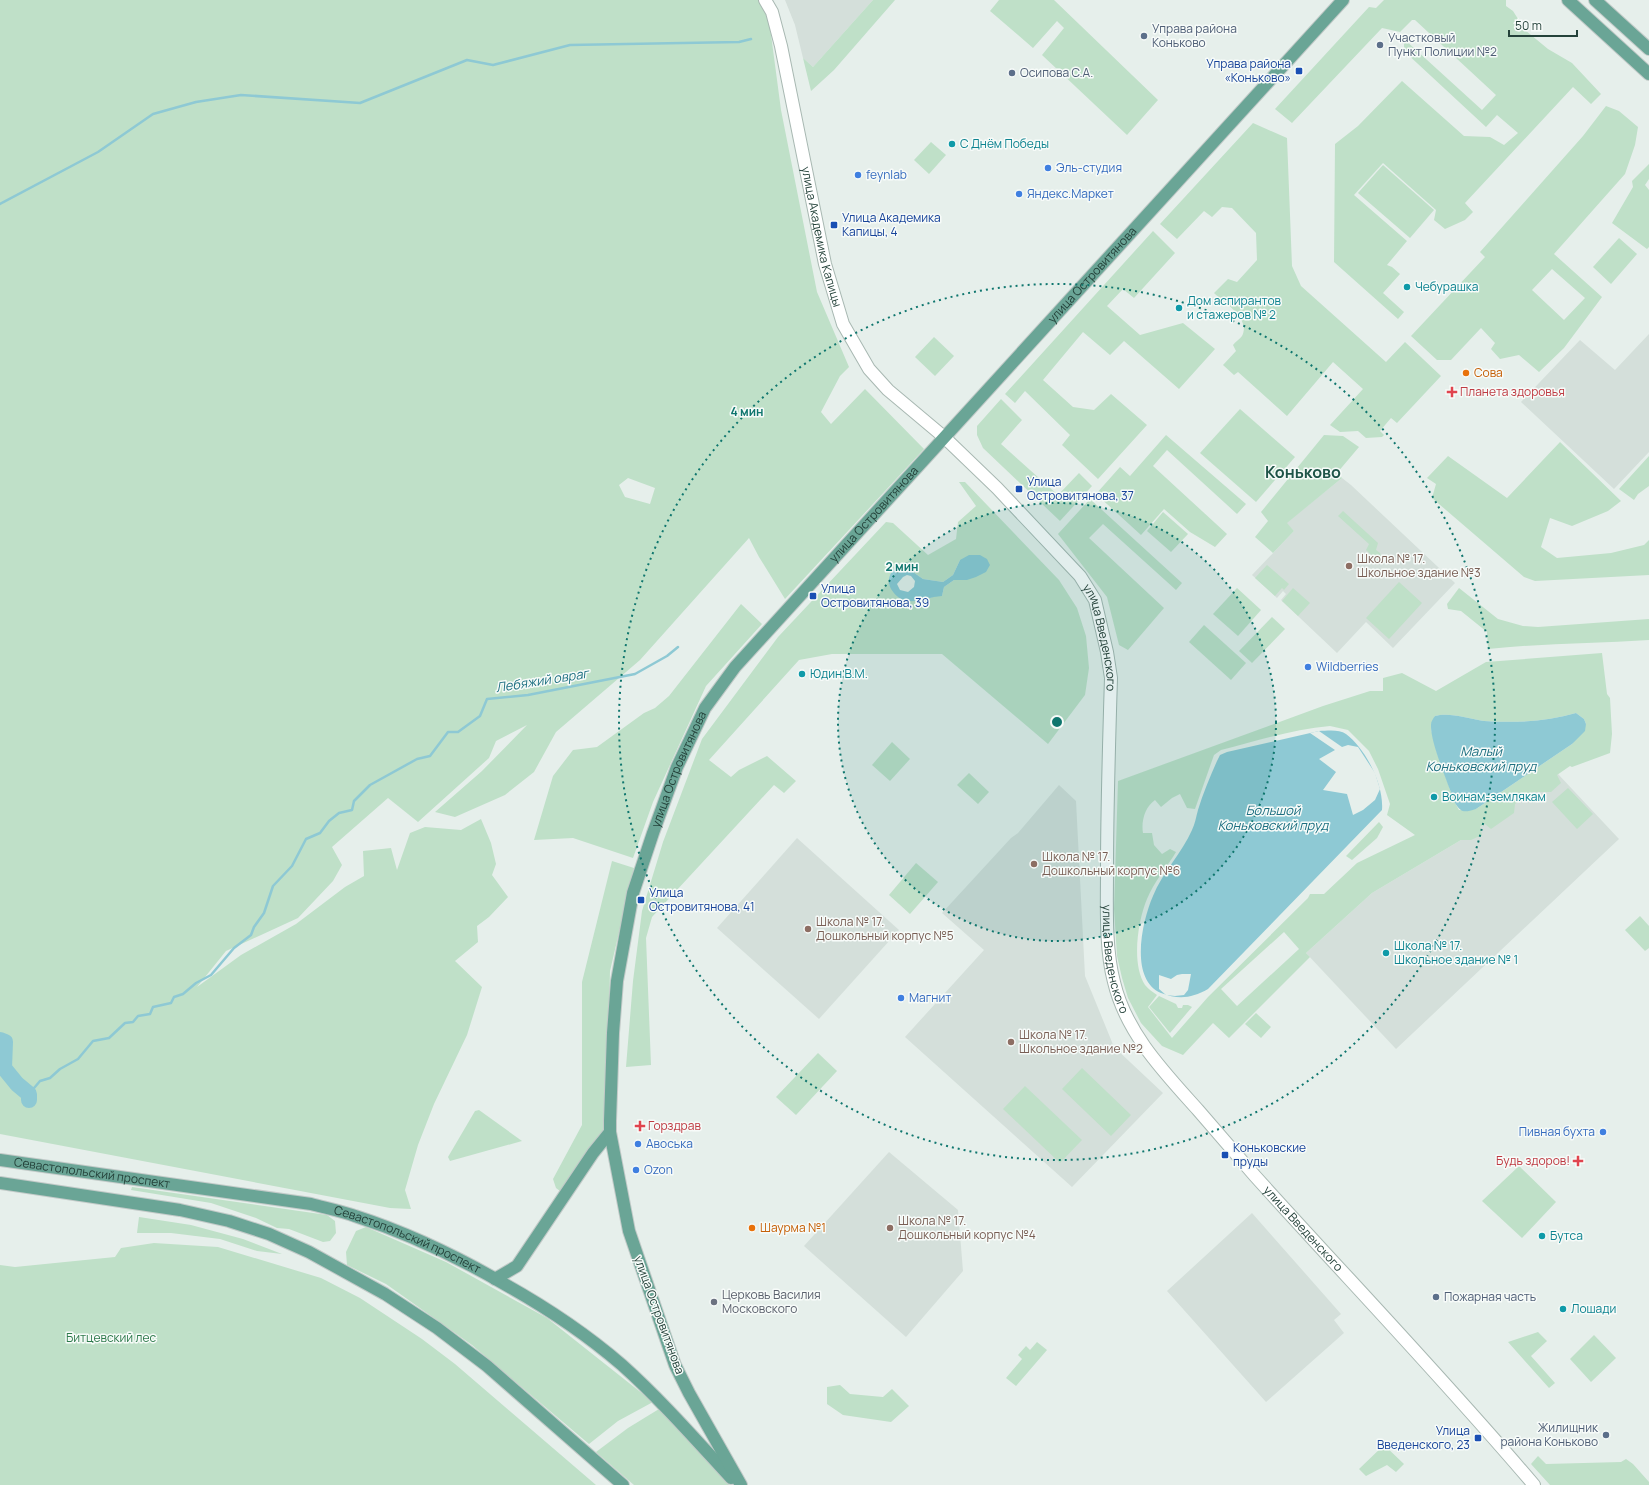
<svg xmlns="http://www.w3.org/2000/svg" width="1649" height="1485" viewBox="0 0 1649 1485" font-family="Manrope,sans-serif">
<rect width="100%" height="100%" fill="#e6efeb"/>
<g fill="#d4dfda">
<polygon points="785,0 873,0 813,67 803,58 795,25"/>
<polygon points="1649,334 1649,452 1614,489 1521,402 1580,340 1615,370"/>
<polygon points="1342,478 1351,485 1455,583 1393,648 1366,622 1337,653 1281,600 1286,594 1283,591 1277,598 1252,575 1294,531 1286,523"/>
<polygon points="1558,774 1619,839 1396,1049 1306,953 1372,893 1461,840"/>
<polygon points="1059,785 1076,801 1085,976 1114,1047 1163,1093 1072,1187 905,1037 984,950 942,913 1011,838 1018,833"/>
<polygon points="797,838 899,930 819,1019 717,928"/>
<polygon points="889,1152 958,1210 963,1271 906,1337 804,1246"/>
<polygon points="1252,1213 1341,1314 1334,1320 1344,1333 1266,1402 1167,1291"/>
</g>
<g fill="#bfe0c8" fill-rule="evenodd">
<path d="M0 0H760L768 12 781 110 817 292 849 367 840 376 821 412 831 424 865 389 924 449 785 599 759 557 749 538 640 660 556 732 534 772 505 795 455 817 435 812 482 771 527 725 496 741 489 758 418 822 388 798 332 847 342 865 333 881 298 918 226 951 197 987 241 955 296 924 345 887 364 876 363 851 391 848 397 870 410 833 425 827 461 830 481 819 491 843 496 864 492 875 508 897 489 917 477 926 478 942 455 961 482 987 467 1035 434 1104 418 1145 405 1190 411 1209 390 1208 0 1134ZM628 478 655 488 650 504 625 497 619 485Z"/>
<polygon points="873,0 895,0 834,70 811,91 803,58 813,67"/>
<polygon points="999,0 1054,0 1158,100 1127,135 1042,55 1064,28 1057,21 1033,48 990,11"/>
<polygon points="1384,0 1506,0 1506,6 1513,11 1525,30 1548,49 1572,63 1601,94 1591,104 1573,87 1465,203 1473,212 1465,220 1445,229 1434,220 1436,210 1383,163 1354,195 1407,241 1387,265 1392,267 1400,274 1383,293 1404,312 1398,319 1334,262 1335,144 1358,126 1402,81 1464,136 1490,137 1504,145 1518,133 1497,115 1486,127 1404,51 1404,39 1482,110 1496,95 1415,20 1412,20 1400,32 1382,28 1292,123 1275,109 1369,7 1376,8"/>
<path d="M1606 106 1619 111 1638 127 1635 145 1625 174 1554 254 1602 297 1564 348 1539 372 1519 355 1500 359 1491 349 1495 343 1481 328 1451 360H1437L1411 336 1485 257 1480 252 1583 136ZM1552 269 1585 298 1564 320 1532 290Z"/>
<path d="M1253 123 1287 138 1292 266 1301 286 1386 362 1405 342 1441 376 1397 423 1391 418 1380 431 1384 435 1382 437 1366 438 1358 431 1340 432 1330 425 1363 389 1333 362 1287 416 1238 372 1234 375 1223 365 1236 351 1233 345C1235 342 1240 339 1242 336 1251 319 1225 303 1214 293L1228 279 1237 282 1257 260 1256 233 1232 208 1222 207 1212 217 1204 211 1177 239 1160 224Z"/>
<polygon points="931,142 946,155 929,174 914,160"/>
<polygon points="1649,164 1649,179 1645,185 1649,190 1649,247 1647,249 1612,223 1633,187 1632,181"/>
<polygon points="1383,165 1434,210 1410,238 1358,193"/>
<polygon points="1153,231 1175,253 1134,298 1123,289 1107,306 1140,335 1183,323 1215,349 1179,389 1124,341 1110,355 1083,332 1043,380 1073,407 1094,410 1111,394 1147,425 1098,479 1062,445 1070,435 1025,391 1015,403 1005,394"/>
<polygon points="1619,238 1637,254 1611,284 1593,267"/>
<polygon points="934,337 954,356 935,376 915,357"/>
<polygon points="1001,399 1022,420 1001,444 1058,495 1079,473 1092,486 1060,521 983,448 977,435 977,426"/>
<polygon points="1240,409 1295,457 1256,502 1200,453"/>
<polygon points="1166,435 1246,504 1237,514 1167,450 1153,466 1227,534 1215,547 1190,532 1164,509 1141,535 1096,494 1120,467 1130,476"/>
<polygon points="1324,435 1343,436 1359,447 1337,473 1342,478 1287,523 1294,531 1273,553 1255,537 1268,521 1261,512"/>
<polygon points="1560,442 1621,501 1608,511 1572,526 1550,518 1541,547 1557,558 1611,553 1644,545 1649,540 1649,575 1535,581 1524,577 1432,498 1436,484 1427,478 1448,456 1507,498"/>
<polygon points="1649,456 1649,486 1638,494 1634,500 1619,489"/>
<path d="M959 482H965L1059 580 1077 608 1086 636 1089 668 1085 695 1048 744 942 654H832L799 660 709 760 731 777 739 770 767 756 796 781 784 793 774 785 652 917 646 938 651 1065 626 1067 633 981 642 911 663 842 702 739 778 637 886 522 893 523 928 555 956 539 958 522 976 506ZM960 560 966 580H954L944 587 942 596H935L919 602 889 585 895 567 913 572 923 579 943 582 953 575Z"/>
<polygon points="1090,499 1182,583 1176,590 1103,524 1089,538 1164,608 1128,650 1119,645 1107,597 1058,534"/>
<polygon points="1343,511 1378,543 1376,550 1380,553 1382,560 1380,563 1366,550 1369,544 1338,516"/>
<polygon points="1163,512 1188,534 1171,552 1147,531"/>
<polygon points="1267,565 1289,584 1284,590 1282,588 1275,596 1255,578"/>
<polygon points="1399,582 1422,603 1389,639 1366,618"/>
<polygon points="1237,588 1261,610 1238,636 1213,614"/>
<polygon points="1293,588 1310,603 1298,616 1282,601"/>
<path d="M1459 588 1498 619 1523 626 1538 627 1649 619V640C1595 644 1542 643 1488 649L1487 632 1461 611 1448 609 1447 604Z"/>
<polygon points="741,604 762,624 706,686 653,802 633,858 573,838 534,840 553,776 573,750 597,747 644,713 655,708 669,696"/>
<polygon points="1272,617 1285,629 1252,663 1239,651"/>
<polygon points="1204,625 1246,663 1231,680 1189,642"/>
<path d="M1602 653 1607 694 1610 698 1612 734 1610 753 1572 767 1570 766 1557 775 1561 783 1551 792H1532L1515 804 1514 813 1491 829 1485 824 1480 827 1482 835 1471 840H1461L1372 893 1306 953 1310 957 1229 1038 1213 1023 1183 1055 1162 1046 1141 1023 1128 998 1122 978 1117 956 1114 909 1118 781 1323 706 1370 691H1383V678L1402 673 1436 691 1486 662ZM1576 713 1584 719 1586 724 1572 744 1476 809 1459 810 1455 803 1437 753 1431 729 1435 716C1450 712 1469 719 1484 721 1514 723 1546 722 1576 713ZM1330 726 1348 730 1369 751 1378 769 1390 804 1387 815 1415 835 1357 863 1324 894H1310L1308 898 1208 997 1172 1038 1148 1007 1157 995C1153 992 1148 989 1145 985 1131 964 1138 920 1147 899 1154 882 1167 867 1176 852L1170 849 1162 854 1154 845 1152 833H1143C1141 821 1145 807 1155 800L1161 807 1172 798 1180 794 1187 808 1195 809 1214 755 1221 750C1257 741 1293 729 1330 726ZM1284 932 1299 949 1237 1006 1221 989Z"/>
<polygon points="892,742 910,759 890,781 872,765"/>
<polygon points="969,773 989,792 978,804 957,785"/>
<polygon points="1568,788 1593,814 1577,829 1552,802"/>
<polygon points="1379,822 1383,827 1377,838 1352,860 1346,856"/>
<polygon points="612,861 634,868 610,971 606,1126 560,1191 556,1188 553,1179 582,1125 582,982"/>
<polygon points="916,863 938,882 910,914 889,895"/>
<polygon points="1640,916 1649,926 1649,948 1645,951 1625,930"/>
<polygon points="1159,996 1176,1004 1178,1008 1182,1008 1183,1005 1188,1005 1192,1007 1170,1033 1149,1007"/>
<polygon points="1256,1013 1271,1027 1261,1038 1245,1024"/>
<polygon points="818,1053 837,1071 796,1115 776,1097"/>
<polygon points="1082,1068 1131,1115 1111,1136 1062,1089"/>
<polygon points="1025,1086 1082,1140 1060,1163 1003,1109"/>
<polygon points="479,1110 522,1141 450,1161 448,1157 475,1111"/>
<polygon points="1519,1166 1556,1202 1522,1238 1482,1201"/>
<polygon points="132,1187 327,1215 335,1221 336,1233 330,1241 323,1242 289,1229 277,1228 256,1218 211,1203 131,1190"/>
<polygon points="139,1217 191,1225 243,1239 282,1254 257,1251 220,1239 171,1233 137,1233"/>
<polygon points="366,1227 446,1262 547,1318 653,1402 618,1421 589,1444 472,1345 386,1284 347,1265 346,1252 356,1231"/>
<polygon points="154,1243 218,1247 321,1278 360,1298 422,1339 455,1364 596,1485 0,1485 0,1265 15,1267 115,1257 121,1248"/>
<polygon points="1538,1332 1547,1341 1531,1356 1555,1383 1549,1388 1508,1342"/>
<polygon points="1594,1335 1616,1358 1591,1382 1570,1359"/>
<polygon points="1037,1342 1047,1350 1016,1386 1006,1378 1022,1359 1018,1355 1026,1346 1030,1350"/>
<polygon points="840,1385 850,1394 883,1397 892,1389 909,1406 891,1422 843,1415 827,1404 827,1387"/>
<polygon points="659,1409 729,1485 634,1485 596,1452 628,1428"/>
<polygon points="1384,1445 1404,1464 1396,1472 1387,1465 1366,1476 1359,1469"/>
<polygon points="1538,1456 1546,1464 1621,1462 1626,1459 1633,1464 1649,1482 1649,1485 1550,1485 1531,1464"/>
</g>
<g fill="#8ec9d4" fill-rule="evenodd">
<path d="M969 555H980L987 559 990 565 986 572 976 577 967 580H954L944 587 942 596C923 597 905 611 891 589 886 580 890 574 895 567L913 572 923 579 943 582 953 575 960 560ZM907 575 911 576 915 581 914 587 908 592 900 590 897 584 903 577Z"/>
<path d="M1576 713 1584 719 1586 724 1585 731 1572 744 1476 809C1465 812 1462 814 1455 803 1449 786 1430 742 1431 725 1431 721 1433 719 1435 716 1450 712 1469 719 1484 721 1514 723 1546 722 1576 713Z"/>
<path d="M1319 731C1327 731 1339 729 1346 734 1366 749 1384 785 1382 810L1208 989C1192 998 1179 1000 1161 993 1129 979 1142 921 1153 896 1162 873 1182 853 1192 830 1195 824 1196 817 1198 810 1203 793 1210 777 1217 761L1220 755 1227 752Z"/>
</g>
<g fill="#e6efeb">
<polygon points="1319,731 1342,747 1348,745 1358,747 1375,773 1380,789 1375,800 1363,810 1353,815 1347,794 1323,790 1336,772 1319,759 1335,750 1310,733"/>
<polygon points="1182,974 1191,974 1188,990 1184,995 1175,996 1166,995 1159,989 1159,975 1171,979 1177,975"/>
</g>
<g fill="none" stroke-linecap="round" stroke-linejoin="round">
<g stroke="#8ec9d4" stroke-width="2.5">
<polyline points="0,204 98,152 153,114 196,102 241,95 360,103 467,60 493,65 570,45 739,42 751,39"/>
<polyline points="29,1094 40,1081 50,1078 60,1069 78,1059 93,1041 109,1038 125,1023 133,1022 138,1016 150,1014 153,1007 171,1003 174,997 183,994 196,983 211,975 234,948 251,935 254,927 264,913 273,886 292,866 306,839 320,833 329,821 339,813 352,810 354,801 370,785 417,759 430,756 448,732 458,732 480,716 487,699 528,695 635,674 667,656 678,647"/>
</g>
<polyline stroke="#8ec9d4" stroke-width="16" points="0,1040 5,1042 4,1068 17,1084 29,1094 29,1100"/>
<g stroke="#a8b8b2" stroke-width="14">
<g id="minor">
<path id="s1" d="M765 0 772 12 781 46 825 264 843 324 869 369 888 390 944 437 997 488 1080 576 1095 600 1107 652 1111 678C1109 742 1107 807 1107 871 1107 906 1105 948 1114 982 1126 1033 1164 1072 1198 1110 1217 1132 1236 1154 1255 1176 1348 1279 1444 1379 1534 1485"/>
</g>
</g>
<g stroke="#c2cac8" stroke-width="14">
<g id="major">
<polyline points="1568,0 1649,74"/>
<polyline points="1595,0 1649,49"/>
<path id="s2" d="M0 1160 311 1204C326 1208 341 1211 355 1216 408 1233 458 1257 506 1285 547 1308 586 1334 622 1365 661 1400 696 1440 731 1478"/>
<polyline points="0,1183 180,1210 229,1221 269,1234 309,1252 385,1294 437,1328 487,1366 623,1485"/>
<polyline points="495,1279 517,1266 593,1153 610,1132"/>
<path id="s3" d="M741 1485 689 1393 675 1365 629 1231 610 1132V1121L613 1033 617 981 633 893 653 833 677 767 705 708 735 667 1343 0"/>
</g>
</g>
<use href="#minor" stroke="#fff" stroke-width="12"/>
<use href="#major" stroke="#6aa596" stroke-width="12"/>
</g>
<circle cx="1057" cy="722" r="219" fill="#0f766e" fill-opacity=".12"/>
<g fill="none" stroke="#0f766e" stroke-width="2" stroke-dasharray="2 4">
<circle cx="1057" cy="722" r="219"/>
<circle cx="1057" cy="722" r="438"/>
</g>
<g fill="#5c6f8a" stroke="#f7fbf9" stroke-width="1.5">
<circle cx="1144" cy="36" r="4"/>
<circle cx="1380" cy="45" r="4"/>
<circle cx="1012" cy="73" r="4"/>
<circle cx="1436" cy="1297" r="4"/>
<circle cx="1606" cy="1435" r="4"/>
</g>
<g fill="#1a4fb4" stroke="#f7fbf9" stroke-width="1.5">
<rect x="1295" y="67" width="8" height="8" rx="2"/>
<rect x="830" y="221" width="8" height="8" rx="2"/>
<rect x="1015" y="485" width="8" height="8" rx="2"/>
<rect x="809" y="592" width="8" height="8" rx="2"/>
<rect x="637" y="896" width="8" height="8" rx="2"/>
<rect x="1221" y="1151" width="8" height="8" rx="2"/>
<rect x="1474" y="1434" width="8" height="8" rx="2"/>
</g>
<g fill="#0f9aa8" stroke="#f7fbf9" stroke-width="1.5">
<circle cx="952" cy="144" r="4"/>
<circle cx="1407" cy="287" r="4"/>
<circle cx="1179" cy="308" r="4"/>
<circle cx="802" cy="674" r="4"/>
<circle cx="1434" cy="797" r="4"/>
<circle cx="1386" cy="953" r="4"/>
<circle cx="1542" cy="1236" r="4"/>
<circle cx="1563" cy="1309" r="4"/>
</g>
<g fill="#3f7fe0" stroke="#f7fbf9" stroke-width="1.5">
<circle cx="1048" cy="168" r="4"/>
<circle cx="858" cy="175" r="4"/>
<circle cx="1019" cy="194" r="4"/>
<circle cx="1308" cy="667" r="4"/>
<circle cx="901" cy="998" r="4"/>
<circle cx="1603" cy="1132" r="4"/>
<circle cx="638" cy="1144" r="4"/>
<circle cx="636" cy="1170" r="4"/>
</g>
<g fill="#e8710a" stroke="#f7fbf9" stroke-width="1.5">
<circle cx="1466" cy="373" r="4"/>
<circle cx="752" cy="1228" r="4"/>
</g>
<g fill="#e0444e" stroke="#f7fbf9" stroke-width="1.5">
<path d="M1450 386h4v4h4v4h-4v4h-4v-4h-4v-4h4z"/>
<path d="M638 1120h4v4h4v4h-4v4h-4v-4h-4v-4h4z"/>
<path d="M1576 1155h4v4h4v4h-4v4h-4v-4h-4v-4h4z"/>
</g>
<g fill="#8d6e63" stroke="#f7fbf9" stroke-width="1.5">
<circle cx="1349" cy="566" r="4"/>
<circle cx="1034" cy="864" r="4"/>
<circle cx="808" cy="929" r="4"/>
<circle cx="1011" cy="1042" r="4"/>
<circle cx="890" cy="1228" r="4"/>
</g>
<circle fill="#6b7280" stroke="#f7fbf9" stroke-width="1.5" cx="714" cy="1302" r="4"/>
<g text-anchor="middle" stroke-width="3" stroke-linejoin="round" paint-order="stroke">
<g font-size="12" fill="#4e5e75" stroke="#f7fbf9" text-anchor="start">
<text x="1152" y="33">Управа района<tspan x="1152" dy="14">Коньково</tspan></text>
<text x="1388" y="42">Участковый<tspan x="1388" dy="14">Пункт Полиции №2</tspan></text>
<text x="1020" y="77">Осипова С.А.</text>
<text x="1444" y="1301">Пожарная часть</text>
<text x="1598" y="1432" text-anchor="end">Жилищник<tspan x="1598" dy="14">района Коньково</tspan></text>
</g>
<g font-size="12" fill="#164399" stroke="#f7fbf9" text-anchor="start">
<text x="1291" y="68" text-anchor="end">Управа района<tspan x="1291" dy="14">«Коньково»</tspan></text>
<text x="842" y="222">Улица Академика<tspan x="842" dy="14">Капицы, 4</tspan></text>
<text x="1027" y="486">Улица<tspan x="1027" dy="14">Островитянова, 37</tspan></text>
<text x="821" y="593">Улица<tspan x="821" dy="14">Островитянова, 39</tspan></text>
<text x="649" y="897">Улица<tspan x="649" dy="14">Островитянова, 41</tspan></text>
<text x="1233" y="1152">Коньковские<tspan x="1233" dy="14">пруды</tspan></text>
<text x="1470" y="1435" text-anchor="end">Улица<tspan x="1470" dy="14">Введенского, 23</tspan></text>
</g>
<g font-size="12" fill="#0d838f" stroke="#f7fbf9" text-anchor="start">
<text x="960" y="148">С Днём Победы</text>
<text x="1415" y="291">Чебурашка</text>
<text x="1187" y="305">Дом аспирантов<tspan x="1187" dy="14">и стажеров № 2</tspan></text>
<text x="810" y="678">Юдин В.М.</text>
<text x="1442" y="801">Воинам-землякам</text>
<text x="1394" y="950">Школа № 17.<tspan x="1394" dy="14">Школьное здание № 1</tspan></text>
<text x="1550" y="1240">Бутса</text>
<text x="1571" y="1313">Лошади</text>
</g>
<g font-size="12" fill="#366cbe" stroke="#f7fbf9" text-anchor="start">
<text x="1056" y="172">Эль-студия</text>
<text x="866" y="179">feynlab</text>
<text x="1027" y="198">Яндекс.Маркет</text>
<text x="1316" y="671">Wildberries</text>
<text x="909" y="1002">Магнит</text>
<text x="1595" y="1136" text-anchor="end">Пивная бухта</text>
<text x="646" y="1148">Авоська</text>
<text x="644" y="1174">Ozon</text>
</g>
<g font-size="12" fill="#24423a" stroke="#f7fbf9">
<text dy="4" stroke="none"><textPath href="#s1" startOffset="244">улица Академика Капицы</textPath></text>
<text dy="4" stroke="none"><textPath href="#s3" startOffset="1400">улица Островитянова</textPath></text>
<text dy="4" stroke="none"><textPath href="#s3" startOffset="1076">улица Островитянова</textPath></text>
<text dy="4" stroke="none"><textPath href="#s1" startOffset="748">улица Введенского</textPath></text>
<text dy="4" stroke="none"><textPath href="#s3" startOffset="752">улица Островитянова</textPath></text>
<text dy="4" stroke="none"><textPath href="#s1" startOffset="1072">улица Введенского</textPath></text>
<text dy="4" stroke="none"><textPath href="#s2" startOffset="93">Севастопольский проспект</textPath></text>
<text dy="4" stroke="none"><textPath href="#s1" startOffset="1408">улица Введенского</textPath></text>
<text dy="4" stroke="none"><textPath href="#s2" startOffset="417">Севастопольский проспект</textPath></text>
<text transform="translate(659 1315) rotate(70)" y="4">улица Островитянова</text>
</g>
<g font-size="12" fill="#c56008" stroke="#f7fbf9" text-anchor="start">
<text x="1474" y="377">Сова</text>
<text x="760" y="1232">Шаурма №1</text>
</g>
<g font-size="12" fill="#be3a42" stroke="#f7fbf9" text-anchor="start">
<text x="1460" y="396">Планета здоровья</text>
<text x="648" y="1130">Горздрав</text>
<text x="1570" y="1165" text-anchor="end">Будь здоров!</text>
</g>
<g font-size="12" fill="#785e54" stroke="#f7fbf9" text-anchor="start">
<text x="1357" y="563">Школа № 17.<tspan x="1357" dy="14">Школьное здание №3</tspan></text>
<text x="1042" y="861">Школа № 17.<tspan x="1042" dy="14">Дошкольный корпус №6</tspan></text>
<text x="816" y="926">Школа № 17.<tspan x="816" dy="14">Дошкольный корпус №5</tspan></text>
<text x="1019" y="1039">Школа № 17.<tspan x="1019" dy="14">Школьное здание №2</tspan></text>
<text x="898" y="1225">Школа № 17.<tspan x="898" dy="14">Дошкольный корпус №4</tspan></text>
</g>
<g font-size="12" fill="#5b616d" stroke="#f7fbf9" text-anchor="start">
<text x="722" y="1299">Церковь Василия<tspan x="722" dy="14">Московского</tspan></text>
</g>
<g font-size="12" fill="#2d7a4b" stroke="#f7fbf9">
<text x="111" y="1342">Битцевский лес</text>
</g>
<g font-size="13" font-style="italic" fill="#1c6f80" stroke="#f7fbf9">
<text transform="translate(542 680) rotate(-9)" y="5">Лебяжий овраг</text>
<text x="1481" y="756">Малый<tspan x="1481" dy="15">Коньковский пруд</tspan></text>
<text x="1273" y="815">Большой<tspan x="1273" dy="15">Коньковский пруд</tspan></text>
</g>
<g font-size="16" font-weight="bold" fill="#1f5548" stroke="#f7fbf9">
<text x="1303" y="478">Коньково</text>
</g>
</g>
<circle cx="1057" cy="722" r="6" fill="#0f766e" stroke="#f7fbf9" stroke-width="2"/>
<g font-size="12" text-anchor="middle" font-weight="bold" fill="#0f766e" stroke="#f7fbf9" stroke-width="3" stroke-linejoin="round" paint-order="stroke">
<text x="747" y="416">4 мин</text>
<text x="902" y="571">2 мин</text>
</g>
<path d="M1509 30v6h68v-6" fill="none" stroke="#24423a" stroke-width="2"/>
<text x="1515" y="30" font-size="12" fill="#24423a" stroke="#f7fbf9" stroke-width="3" paint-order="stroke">50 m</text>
</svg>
